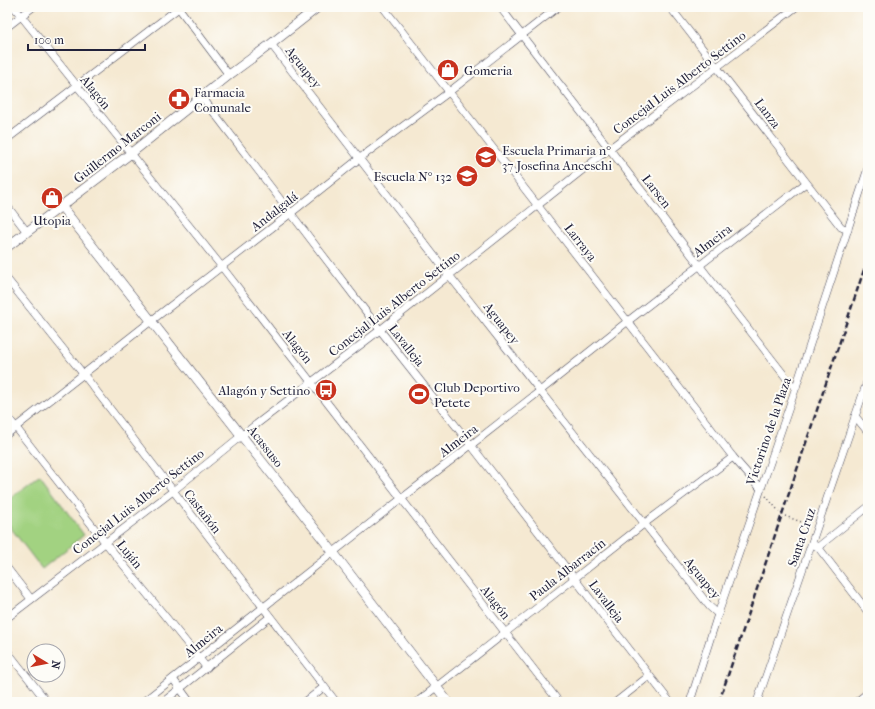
<svg xmlns="http://www.w3.org/2000/svg" width="875" height="709" viewBox="0 0 875 709" font-family="'IM FELL French Canon',serif">
<rect width="100%" height="100%" fill="#fdfcf7"/>
<filter id="ink" filterUnits="userSpaceOnUse"><feTurbulence type="fractalNoise" baseFrequency=".025" numOctaves="2"/><feDisplacementMap in="SourceGraphic" scale="8" xChannelSelector="R" yChannelSelector="G"/><feConvolveMatrix kernelMatrix="1 2 1 2 8 2 1 2 1" color-interpolation-filters="sRGB"/></filter>
<filter id="wash" filterUnits="userSpaceOnUse"><feTurbulence type="fractalNoise" baseFrequency=".012" numOctaves="4" result="noise"/><feDisplacementMap in="SourceGraphic" scale="16" xChannelSelector="R" yChannelSelector="G"/><feGaussianBlur stdDeviation="0.9" result="paint"/><feColorMatrix in="noise" values="0 0 0 0 0 0 0 0 0 0 0 0 0 0 0 0 0 1.4 0 .05"/><feComposite in="paint" operator="in"/></filter>
<g filter="url(#wash)">
<rect width="100%" height="100%" fill="#f5e9d2"/>
<polygon fill="#a2d281" stroke="#627a5e" points="40,475 84,535 42,569 7,523 7,501"/>
</g>
<g filter="url(#ink)">
<g fill="none" stroke-linecap="round" stroke-linejoin="round">
<g stroke="#424052" stroke-width="8">
<g id="street">
<polyline points="14,7 222,267 559,702"/>
<polyline points="178,7 229,75"/>
<polyline points="383,7 538,206 733,457 761,489"/>
<polyline points="500,7 791,384 796,387"/>
<polyline points="670,7 841,227 848,230"/>
<polyline points="866,7 868,10"/>
<polyline points="7,27 33,7"/>
<polyline points="271,44 449,275 710,607 718,614"/>
<polyline points="202,97 380,330 471,445 670,702"/>
<polyline points="7,139 180,7"/>
<polyline points="7,206 27,232"/>
<polyline points="7,279 84,375 336,702"/>
<polyline points="7,416 105,542 207,668"/>
<polyline points="855,416 868,432"/>
<polyline points="7,434 151,321 291,213 360,158 449,92 558,7"/>
<polyline points="812,544 818,547 868,612"/>
<polyline points="818,547 868,507"/>
<polyline points="7,568 31,599"/>
<polyline points="7,618 173,491 241,436 380,330 609,149 796,7"/>
<polyline points="7,651 47,702"/>
<polyline points="173,679 190,702"/>
<polyline points="143,702 401,499 471,445 540,391 628,321 806,183"/>
<polyline points="163,702 270,617"/>
<polyline points="305,702 324,687"/>
<polyline points="417,702 645,523 733,457"/>
<polyline points="616,702 649,676"/>
<polyline points="690,702 718,614 796,387 868,168"/>
<polyline points="757,702 868,379"/>
</g>
</g>
<g stroke="#424052" stroke-width="10">
<g id="secondary">
<polyline points="61,206 333,552 448,702"/>
<polyline points="7,247 130,154 229,75 271,44 318,7"/>
<polyline points="858,702 868,694"/>
</g>
</g>
<polyline stroke="#424052" stroke-width="1.5" stroke-dasharray="1 3" stroke-linecap="butt" points="766,496 782,515 810,525"/>
<use href="#street" stroke="#fff" stroke-width="7"/>
<use href="#secondary" stroke="#fff" stroke-width="9"/>
<polyline stroke="#22223b" stroke-width="2.5" stroke-dasharray="6 3" stroke-linecap="butt" points="719,702 868,258"/>
</g>
</g>
<defs>
<g id="shop-disc" transform="scale(1.15)"><circle r="9.5" fill="#c8321e" stroke="#fdfcf7"/><path d="M-5-2.5h2.3a2.7 3.5 0 0 1 5.4 0H5L5.5 6h-11ZM-1.5-2.5h3a1.5 2.3 0 0 0-3 0Z" fill="#fff"/></g>
<g id="pharmacy-disc" transform="scale(1.15)"><circle r="9.5" fill="#c8321e" stroke="#fdfcf7"/><path d="M-2-6h4v4h4v4h-4v4h-4v-4h-4v-4h4Z" fill="#fff"/></g>
<g id="school-disc" transform="scale(1.15)"><circle r="9.5" fill="#c8321e" stroke="#fdfcf7"/><path d="M0-5L7-2L0 1L-7-2ZM-4 1L0 2.5L4 1V4Q0 6-4 4Z" fill="#fff"/></g>
<g id="bus-disc" transform="scale(1.15)"><circle r="9.5" fill="#c8321e" stroke="#fdfcf7"/><path d="M-5-6H5V4H4V6H2V4H-2V6H-4V4H-5ZM-3.5-4V0h7V-4ZM-3.5 1.2v1.5H-2V1.2ZM2 1.2v1.5H3.5V1.2Z" fill="#fff"/></g>
<g id="stadium-disc" transform="scale(1.15)"><circle r="9.5" fill="#c8321e" stroke="#fdfcf7"/><path d="M0-5a6.5 5 0 1 0 0 10a6.5 5 0 1 0 0-10ZM-3.5-1.8h7v3.6h-7Z" fill="#fff"/></g>
</defs>
<g fill-rule="evenodd">
<use href="#shop-disc" x="448" y="70"/>
<use href="#pharmacy-disc" x="179" y="99"/>
<use href="#school-disc" x="486" y="157"/>
<use href="#school-disc" x="467" y="176"/>
<use href="#shop-disc" x="52" y="198"/>
<use href="#bus-disc" x="326" y="390"/>
<use href="#stadium-disc" x="419" y="394"/>
</g>
<g text-anchor="middle" stroke-width="4" stroke-linejoin="round" paint-order="stroke">
<g font-size="13" fill="#22223b" stroke="#fdfcf7">
<text transform="translate(304 67) rotate(52)" y="5">Aguapey</text>
<text transform="translate(679 82) rotate(-37)" y="5">Concejal Luis Alberto Settino</text>
<text transform="translate(96 92) rotate(51)" y="5">Alagón</text>
<text transform="translate(768 113) rotate(53)" y="5">Lanza</text>
<text transform="translate(117 147) rotate(-38)" y="5">Guillermo Marconi</text>
<text transform="translate(657 191) rotate(52)" y="5">Larsen</text>
<text transform="translate(274 211) rotate(-38)" y="5">Andalgalá</text>
<text transform="translate(712 240) rotate(-37)" y="5">Almeira</text>
<text transform="translate(581 242) rotate(52)" y="5">Larraya</text>
<text transform="translate(394 303) rotate(-38)" y="5">Concejal Luis Alberto Settino</text>
<text transform="translate(502 323) rotate(52)" y="5">Aguapey</text>
<text transform="translate(407 345) rotate(52)" y="5">Lavalleja</text>
<text transform="translate(298 346) rotate(52)" y="5">Alagón</text>
<text transform="translate(768 431) rotate(-71)" y="5">Victorino de la Plaza</text>
<text transform="translate(458 440) rotate(-37)" y="5">Almeira</text>
<text transform="translate(266 446) rotate(52)" y="5">Acassuso</text>
<text transform="translate(138 501) rotate(-38)" y="5">Concejal Luis Alberto Settino</text>
<text transform="translate(203 511) rotate(52)" y="5">Castañón</text>
<text transform="translate(801 537) rotate(-71)" y="5">Santa Cruz</text>
<text transform="translate(130 554) rotate(51)" y="5">Luján</text>
<text transform="translate(567 569) rotate(-38)" y="5">Paula Albarracín</text>
<text transform="translate(703 578) rotate(51)" y="5">Aguapey</text>
<text transform="translate(607 601) rotate(53)" y="5">Lavalleja</text>
<text transform="translate(496 602) rotate(52)" y="5">Alagón</text>
<text transform="translate(203 640) rotate(-39)" y="5">Almeira</text>
</g>
<g font-size="13" fill="#22223b" stroke="#fdfcf7" text-anchor="start">
<text x="464" y="75">Gomeria</text>
<text x="194" y="97">Farmacia<tspan x="194" dy="15">Comunale</tspan></text>
<text x="502" y="155">Escuela Primaria n°<tspan x="502" dy="15">37 Josefina Anceschi</tspan></text>
<text x="452" y="181" text-anchor="end">Escuela N° 132</text>
<text x="52" y="225" text-anchor="middle">Utopia</text>
<text x="434" y="392">Club Deportivo<tspan x="434" dy="15">Petete</tspan></text>
<text x="310" y="395" text-anchor="end">Alagón y Settino</text>
</g>
</g>
<rect width="875" height="709" fill="none" stroke="#fdfcf7" stroke-width="24"/>
<g transform="translate(46 663) rotate(100)"><circle r="19" fill="#fdfcf7" stroke="#a5a5ac"/>
<path d="M0-3L7 15L0 10L-7 15Z" fill="#c8321e"/>
<text y="-6" font-size="11" font-weight="bold" text-anchor="middle" fill="#22223b">N</text>
</g>
<path d="M28 44v6h117v-6" fill="none" stroke="#22223b" stroke-width="2"/>
<text x="34" y="44" font-size="12" fill="#22223b" stroke="#fdfcf7" stroke-width="3" paint-order="stroke">100 m</text>
</svg>
